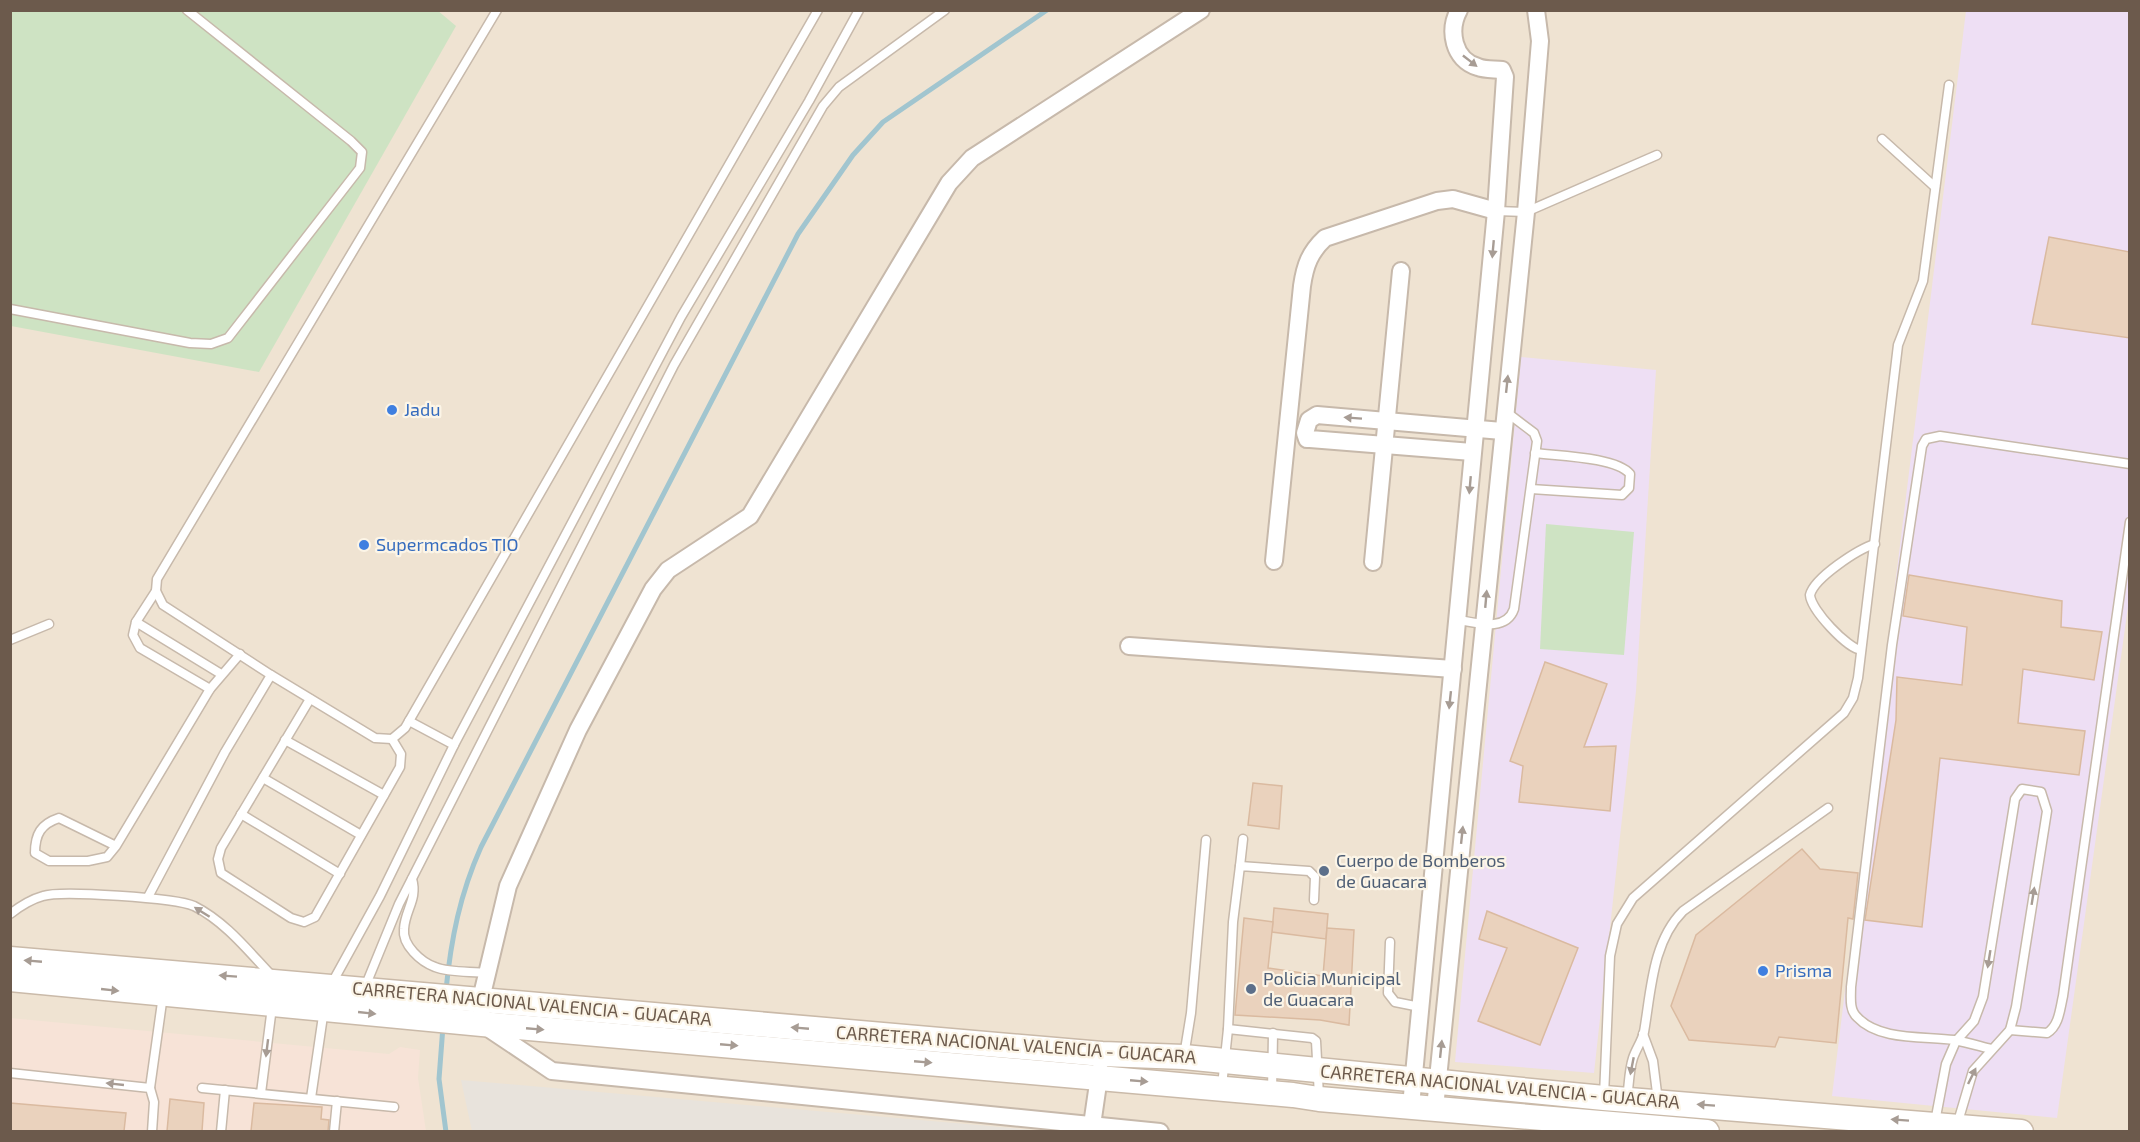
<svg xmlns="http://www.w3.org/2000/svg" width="2140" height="1142" viewBox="0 0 2140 1142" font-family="'Exo 2',sans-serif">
<rect width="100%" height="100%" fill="#f8f1e2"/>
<polygon fill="#efe3d2" points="10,11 2129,11 2129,1131 11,1131"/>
<polygon fill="#f7e3d7" points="10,1018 389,1054 400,1047 420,1050 418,1078 426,1131 11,1131"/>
<polygon fill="#e8e3dc" points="461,1080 1046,1131 472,1131"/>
<g fill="#eedff4">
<polygon points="1966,11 2129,11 2130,592 2057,1118 1832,1096"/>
<polygon points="1521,357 1656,370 1636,691 1594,1073 1455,1062"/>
</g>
<g fill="#cee3c3">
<polygon points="437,10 456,26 259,372 11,326 10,11"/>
<polygon points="1546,524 1634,532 1624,655 1540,649"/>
</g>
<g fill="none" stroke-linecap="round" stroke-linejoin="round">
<g stroke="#a1c5cf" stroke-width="5">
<path d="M446 990C451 939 460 894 481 847L798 234 853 155 883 122 1047 10"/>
<polyline points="443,1026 439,1079 446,1132"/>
</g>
</g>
<g fill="#ead2bd" stroke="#dabaa0" stroke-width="1.5">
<polygon points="2049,237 2130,252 2130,338 2032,324"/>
<polygon points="1909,575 2062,601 2061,627 2102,632 2094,680 2023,669 2018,723 2085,731 2079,775 1940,758 1922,927 1865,920 1896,720 1897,677 1962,685 1967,627 1903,616"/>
<polygon points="1545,662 1607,684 1584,747 1616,746 1610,811 1519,802 1523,766 1510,761"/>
<polygon points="1253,783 1282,786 1279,829 1248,825"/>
<polygon points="1802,849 1820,869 1858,873 1853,919 1848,918 1836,1043 1779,1037 1775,1047 1689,1040 1671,1006 1696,935"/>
<polygon points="1274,908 1328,914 1326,939 1272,932"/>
<polygon points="1487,911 1578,948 1540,1045 1478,1021 1507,948 1479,939"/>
<polygon points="1244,918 1273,922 1268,968 1323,976 1327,928 1354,930 1349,1025 1320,1020 1235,1015"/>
<polygon points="170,1099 204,1103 202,1131 167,1131"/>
<polygon points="10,1103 126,1113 124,1131 10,1131"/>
<polygon points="254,1103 322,1107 321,1119 329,1120 328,1131 251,1131"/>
</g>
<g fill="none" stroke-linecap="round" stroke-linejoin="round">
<g stroke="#c7b9ab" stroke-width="11">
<g id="service">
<polyline points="1882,139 1935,187"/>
<polyline points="1496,211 1526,212 1657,155"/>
<polyline points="10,309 190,343 211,344 228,338 360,168 362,152 351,141 187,10"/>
<path d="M1531 489 1622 495 1629 488 1630 474C1616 457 1558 456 1535 453"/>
<polyline points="156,591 136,622 133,635 140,648 210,689"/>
<path d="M1459 620C1477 623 1506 632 1514 609L1537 441 1534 433 1505 411"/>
<polyline points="136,622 221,674"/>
<polyline points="10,640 49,624"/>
<path d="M1861 650C1847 648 1811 610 1810 595 1814 578 1858 549 1875 544"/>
<polyline points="271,675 163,605 156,591 157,579 497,10"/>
<polyline points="310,699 221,848 218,859 221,873 291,918 304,922 315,917 400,767 401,754 392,739"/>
<polyline points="409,721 454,745"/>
<polyline points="285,740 384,795"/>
<polyline points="263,778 361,835"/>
<polyline points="241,814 340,874"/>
<path d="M116 846 59 818C41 824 35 834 35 853L49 861H88L107 857 116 846 210 689 240 654"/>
<polyline points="1240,866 1243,839"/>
<path d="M412 879C418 899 405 910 404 929 402 945 421 962 435 967 450 973 471 971 487 973"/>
<polyline points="148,897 225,752 271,675 375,738 392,739 405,728 818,10"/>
<path d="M10 914C19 907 32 899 43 896 61 890 176 898 194 906 226 922 249 952 273 977"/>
<polyline points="1390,942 1388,993 1395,1002 1420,1007"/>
<polyline points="332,983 380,896 454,745 681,317 809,101 859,10"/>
<polyline points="365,987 399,904 674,365 823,106 839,87 945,10"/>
<polyline points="1228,1029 1233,922 1240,866 1309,871 1315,877 1314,900"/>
<path d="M2010 1030 2047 1033C2059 1026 2060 1009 2063 996L2130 522"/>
<polyline points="1643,1034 1653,1061 1658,1101"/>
<path d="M1991 1049C1979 1046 1966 1042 1954 1040 1924 1036 1879 1041 1857 1017 1849 1010 1851 997 1851 987L1892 645 1922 446 1926 439 1940 436 2130 464"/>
<polyline points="1184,1056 1191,1013 1206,840"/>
<polyline points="10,1073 150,1088 154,1102 152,1132"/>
<polyline points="1222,1086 1228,1029 1312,1038 1316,1041 1319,1096"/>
<polyline points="150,1088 163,995"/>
<polyline points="202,1088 394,1107"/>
<polyline points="261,1093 272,1007"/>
<polyline points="1272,1093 1273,1033"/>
<polyline points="1604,1096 1610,956 1617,924 1633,898 1844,713 1853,698 1858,678 1898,345 1923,281 1949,85"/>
<polyline points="311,1098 324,1009"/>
<path d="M1627 1099C1629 1085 1629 1070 1633 1058 1636 1049 1642 1041 1644 1032 1651 992 1652 942 1683 911L1828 808"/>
<polyline points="1935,1122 1946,1064 1956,1041 1974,1021 1983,997 2015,799 2022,789 2041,792 2047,811 2016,1007 2010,1030 1973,1071 1957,1125"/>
<polyline points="221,1132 225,1090"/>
<polyline points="334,1132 337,1101"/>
</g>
</g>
<g stroke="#c7b9ab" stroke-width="20">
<g id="minor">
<polyline points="1472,452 1310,439 1307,439 1305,433 1309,420 1317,415 1502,431"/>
<path d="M1274 561 1302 286C1305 265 1310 252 1325 238L1437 201 1453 199 1496 211"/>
<polyline points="1373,562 1401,271"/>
<polyline points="1129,646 1453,669"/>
<path d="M1411 1106 1496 211 1505 77 1502 70C1495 69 1485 70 1478 67 1453 60 1448 30 1459 10"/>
<polyline points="1435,1108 1526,212 1540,41 1536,10"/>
<polyline points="1091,1132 1100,1070"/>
<polyline points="1160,1132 552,1071 482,1024 481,999 508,886 578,730 653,589 668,570 750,516 949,183 972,158 1201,10"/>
</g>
</g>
<g stroke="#cabaa9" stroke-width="27">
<g id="secondary">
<polyline points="10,959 1102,1054 1184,1057 1604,1098 2021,1132"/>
<polyline points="10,979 482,1024 1293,1095 1319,1099 1707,1132"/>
</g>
</g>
<use href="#service" stroke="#fff" stroke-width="8"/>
<use href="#minor" stroke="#fff" stroke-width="16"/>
<use href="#secondary" stroke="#fff" stroke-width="24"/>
</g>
<defs><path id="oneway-solid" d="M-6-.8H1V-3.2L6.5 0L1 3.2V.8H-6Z" transform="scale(1.5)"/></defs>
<g fill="#a79c94">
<use href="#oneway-solid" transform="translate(1470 61) rotate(38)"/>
<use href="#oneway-solid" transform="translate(1493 249) rotate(95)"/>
<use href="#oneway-solid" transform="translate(1507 384) rotate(-84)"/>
<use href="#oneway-solid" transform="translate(1353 418) rotate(-176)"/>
<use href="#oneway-solid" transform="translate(1470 485) rotate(95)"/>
<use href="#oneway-solid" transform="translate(1486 599) rotate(-85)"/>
<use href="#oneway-solid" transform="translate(1450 700) rotate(96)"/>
<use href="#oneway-solid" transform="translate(1462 835) rotate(-84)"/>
<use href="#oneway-solid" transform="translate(2033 896) rotate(-81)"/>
<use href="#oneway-solid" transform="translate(202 912) rotate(-148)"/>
<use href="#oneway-solid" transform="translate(1989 959) rotate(99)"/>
<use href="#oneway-solid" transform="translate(33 961) rotate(-175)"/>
<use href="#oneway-solid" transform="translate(228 976) rotate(-176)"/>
<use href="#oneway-solid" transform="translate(110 990) rotate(6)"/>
<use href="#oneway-solid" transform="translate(367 1013) rotate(6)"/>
<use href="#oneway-solid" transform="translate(800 1028) rotate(-175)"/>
<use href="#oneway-solid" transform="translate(535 1029) rotate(5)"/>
<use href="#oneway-solid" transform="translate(729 1045) rotate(5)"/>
<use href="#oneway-solid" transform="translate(267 1048) rotate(97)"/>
<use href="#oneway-solid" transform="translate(1441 1049) rotate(-84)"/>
<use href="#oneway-solid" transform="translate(923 1062) rotate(5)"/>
<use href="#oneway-solid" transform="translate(1632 1066) rotate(101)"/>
<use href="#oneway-solid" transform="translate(1972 1076) rotate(-64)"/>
<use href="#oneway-solid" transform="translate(1139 1081) rotate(5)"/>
<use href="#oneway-solid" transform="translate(115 1084) rotate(-174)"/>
<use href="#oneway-solid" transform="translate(1706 1105) rotate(-176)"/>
<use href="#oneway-solid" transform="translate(1900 1120) rotate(-176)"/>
</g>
<g fill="#3f7fe0" stroke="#fcf5e7" stroke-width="2">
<circle cx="392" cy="410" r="6"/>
<circle cx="364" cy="545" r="6"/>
<circle cx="1763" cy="971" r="6"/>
</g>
<g fill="#5c6f8a" stroke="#fcf5e7" stroke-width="2">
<circle cx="1324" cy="871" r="6"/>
<circle cx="1251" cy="989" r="6"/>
</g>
<g text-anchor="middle" stroke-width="4.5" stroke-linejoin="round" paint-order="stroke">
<g font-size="18" fill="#366cbe" stroke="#fcf5e7" text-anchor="start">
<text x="404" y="416">Jadu</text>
<text x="376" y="551">Supermcados TIO</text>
<text x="1775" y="977">Prisma</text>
</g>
<g font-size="18" fill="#4e5e75" stroke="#fcf5e7" text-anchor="start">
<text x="1336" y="867">Cuerpo de Bomberos<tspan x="1336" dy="21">de Guacara</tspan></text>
<text x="1263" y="985">Policia Municipal<tspan x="1263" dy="21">de Guacara</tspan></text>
</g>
<g font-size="18" fill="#6c5a4c" stroke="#fcf5e7">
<text transform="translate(532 1004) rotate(5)" y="6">CARRETERA NACIONAL VALENCIA - GUACARA</text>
<text transform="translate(1016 1045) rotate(4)" y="6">CARRETERA NACIONAL VALENCIA - GUACARA</text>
<text transform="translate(1500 1087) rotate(5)" y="6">CARRETERA NACIONAL VALENCIA - GUACARA</text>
</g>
</g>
<rect width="2140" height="1142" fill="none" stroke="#6c5a4c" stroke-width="24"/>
</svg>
